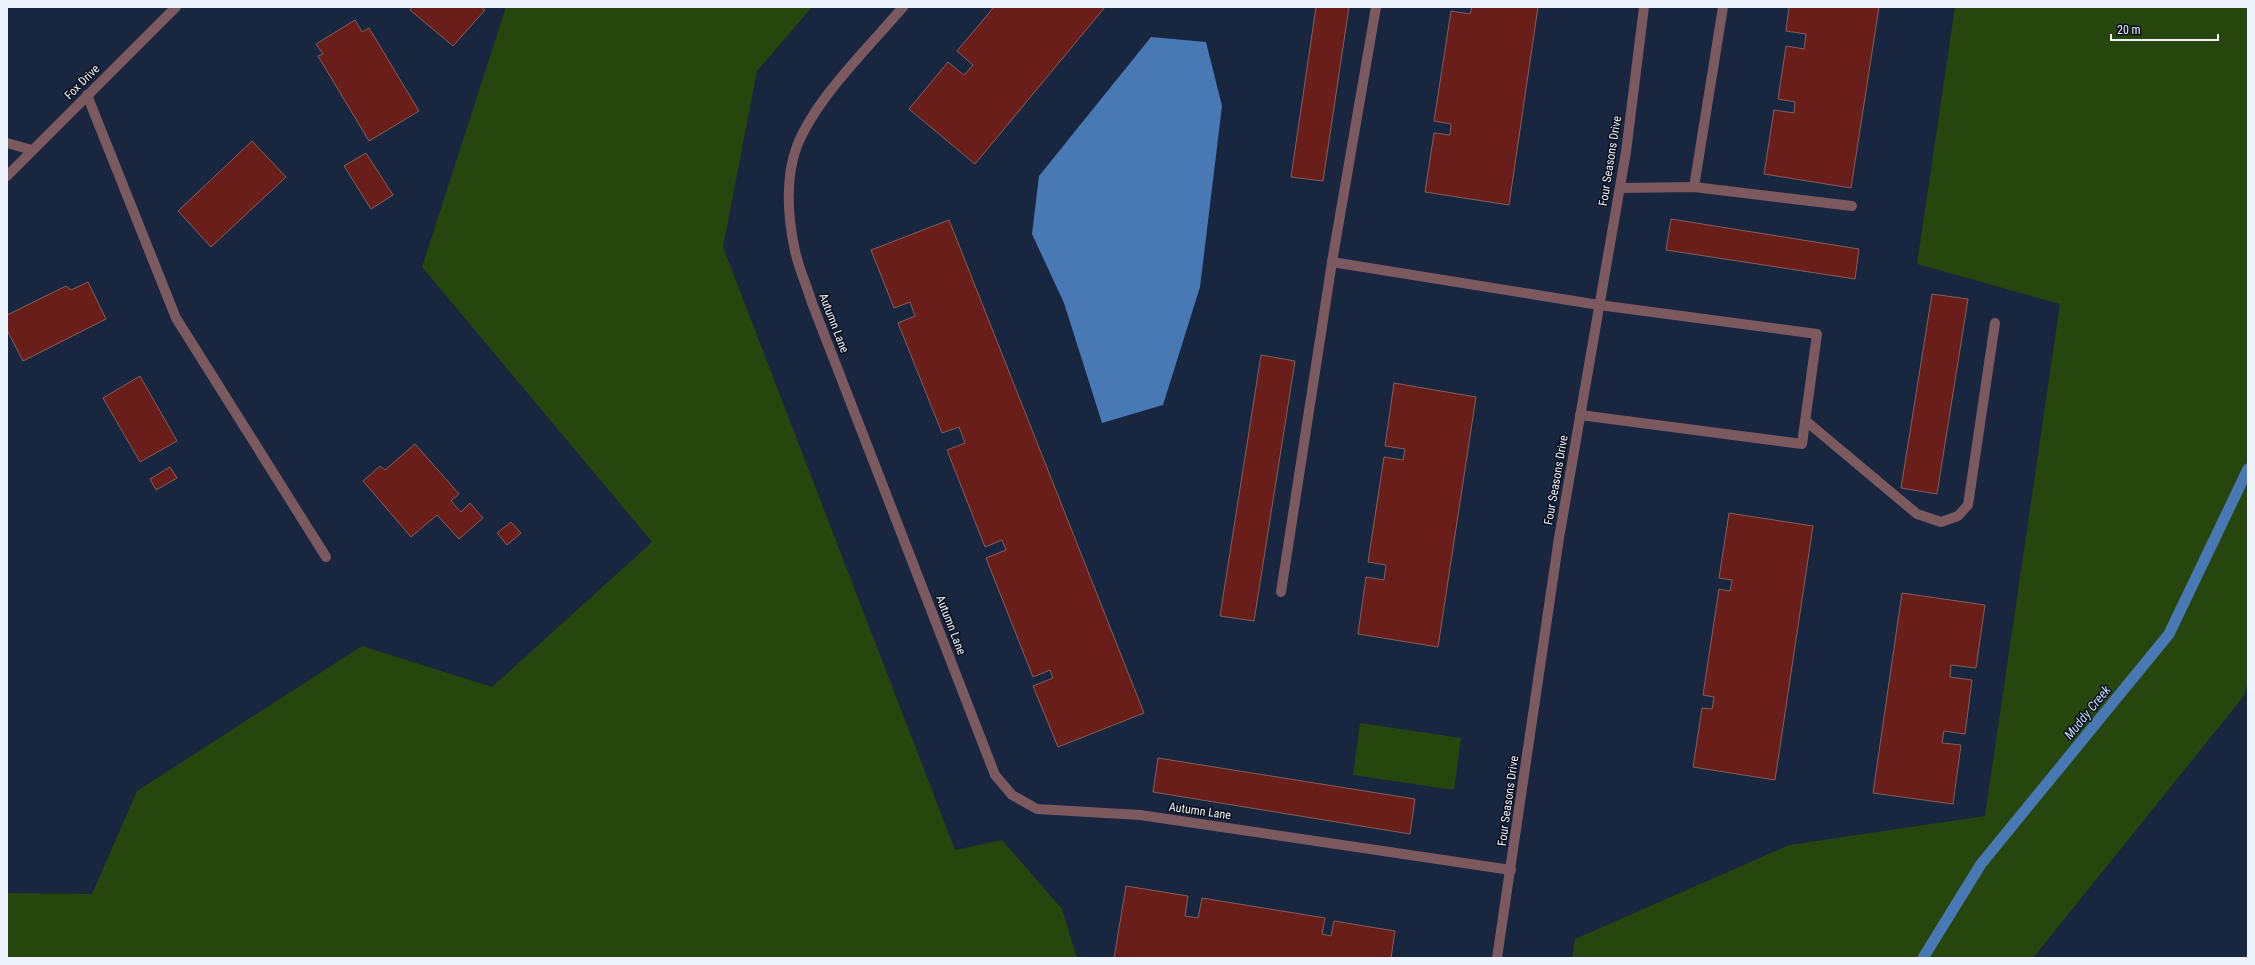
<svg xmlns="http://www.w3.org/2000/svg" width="2255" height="965" viewBox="0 0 2255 965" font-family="'Roboto Condensed',sans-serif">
<rect width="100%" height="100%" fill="#18263f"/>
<g fill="#26460d">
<polygon points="506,7 812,7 757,71 723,247 955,850 1002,840 1062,909 1077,958 7,958 7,893 92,894 137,791 362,646 492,687 652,542 422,267"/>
<polygon points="1955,7 2248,7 2248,683 2243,697 2033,958 1572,958 1575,939 1789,845 1985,816 2060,304 1917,264"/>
<polygon points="1360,723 1461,738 1454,790 1353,775"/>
</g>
<polygon fill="#4879b5" points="1151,37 1206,42 1222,106 1200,287 1163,405 1102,423 1064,303 1032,234 1039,176"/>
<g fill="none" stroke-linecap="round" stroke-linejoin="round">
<polyline stroke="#4879b5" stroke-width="11" points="1923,958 1981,864 2169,634 2248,469"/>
</g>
<g fill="#691e1a" stroke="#845f5a">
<polygon points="412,7 481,7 485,10 453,46 410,10"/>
<polygon points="994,7 1105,7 975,164 909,109 948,62 964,75 973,65 957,51"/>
<polygon points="1316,7 1349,7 1323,181 1291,177"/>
<polygon points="1472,7 1538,7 1509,205 1425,192 1434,133 1450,135 1451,124 1434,121 1451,11 1470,14"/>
<polygon points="1789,7 1879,7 1851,188 1764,174 1774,110 1794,113 1795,102 1778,99 1786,46 1804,49 1806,34 1786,31"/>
<polygon points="355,20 362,32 369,28 419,111 369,141 318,56 323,54 316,44"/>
<polygon points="252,141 286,177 211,247 178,211"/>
<polygon points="366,153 393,195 371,209 344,166"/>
<polygon points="1671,219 1859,249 1855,279 1666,250"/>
<polygon points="949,220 1144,713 1058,747 1033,686 1053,678 1050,670 1033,677 986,558 1006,550 1002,540 985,547 947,450 965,443 959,427 942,433 898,323 915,316 910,302 894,308 871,250"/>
<polygon points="88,282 106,319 23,361 7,330 7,315 66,286 71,290"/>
<polygon points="1932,294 1968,299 1937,494 1901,488"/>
<polygon points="1261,355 1295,361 1254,621 1220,616"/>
<polygon points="140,376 177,441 140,462 103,398"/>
<polygon points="1394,383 1476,397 1438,647 1358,634 1366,577 1384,580 1386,565 1368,562 1384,457 1403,460 1405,449 1385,446"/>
<polygon points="415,444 459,494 451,501 461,512 470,503 483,518 459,539 437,515 411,537 363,481 380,466 385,470"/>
<polygon points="170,467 177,478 156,490 150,479"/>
<polygon points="1729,513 1813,526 1775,780 1693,767 1702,708 1712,709 1714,697 1703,695 1719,589 1730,591 1732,580 1719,578"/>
<polygon points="511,522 521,533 507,545 497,533"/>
<polygon points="1902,593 1985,605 1976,668 1951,665 1950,677 1972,680 1965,734 1944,731 1942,743 1961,745 1953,804 1873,793"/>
<polygon points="1158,758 1415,799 1410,834 1153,792"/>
<polygon points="1126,886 1188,896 1185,916 1198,918 1202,898 1325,918 1322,934 1331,936 1334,921 1395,931 1391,958 1114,958"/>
</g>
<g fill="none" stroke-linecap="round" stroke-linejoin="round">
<g stroke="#7c585f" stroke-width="10">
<polyline points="87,95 176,318 326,557"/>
<polyline points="1694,187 1723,7"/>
<polyline points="1620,188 1694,187 1852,206"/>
</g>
<g stroke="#7c585f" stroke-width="10">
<path d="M903 7C869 47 816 98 797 146 785 178 788 218 795 251 799 269 807 286 812 303L995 775 1012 795 1037 809 1140 815 1511 870"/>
<polyline points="1376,7 1332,262 1599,305 1817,334 1802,444 1580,415"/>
<polyline points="7,143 32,150"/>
<polyline points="7,176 176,7"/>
<polyline points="1806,421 1917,514 1941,522 1958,516 1968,505 1995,323"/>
<polyline points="1281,592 1332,262"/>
<polyline points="1497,958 1559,538 1626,152 1644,7"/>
</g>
</g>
<g text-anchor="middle" stroke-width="3" stroke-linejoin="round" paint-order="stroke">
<g font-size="12" fill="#edf3fd" stroke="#090f1a">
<text transform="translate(82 82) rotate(-45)" y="4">Fox Drive</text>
<text transform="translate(1610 161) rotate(-81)" y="4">Four Seasons Drive</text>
<text transform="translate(834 323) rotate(69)" y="4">Autumn Lane</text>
<text transform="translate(1556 480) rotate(-80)" y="4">Four Seasons Drive</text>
<text transform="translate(951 625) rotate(69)" y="4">Autumn Lane</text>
<text transform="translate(1508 801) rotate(-82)" y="4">Four Seasons Drive</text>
<text transform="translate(1200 811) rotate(8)" y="4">Autumn Lane</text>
</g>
<g font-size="13" font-style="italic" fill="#c1dcfe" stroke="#090f1a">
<text transform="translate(2087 712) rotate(-51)" y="5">Muddy Creek</text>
</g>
</g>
<rect width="2255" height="965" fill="none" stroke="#edf3fd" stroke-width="16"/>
<path d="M2111 34v6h107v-6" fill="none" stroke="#edf3fd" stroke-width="2"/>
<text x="2117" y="34" font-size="12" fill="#edf3fd" stroke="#090f1a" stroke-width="3" paint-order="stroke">20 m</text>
</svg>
